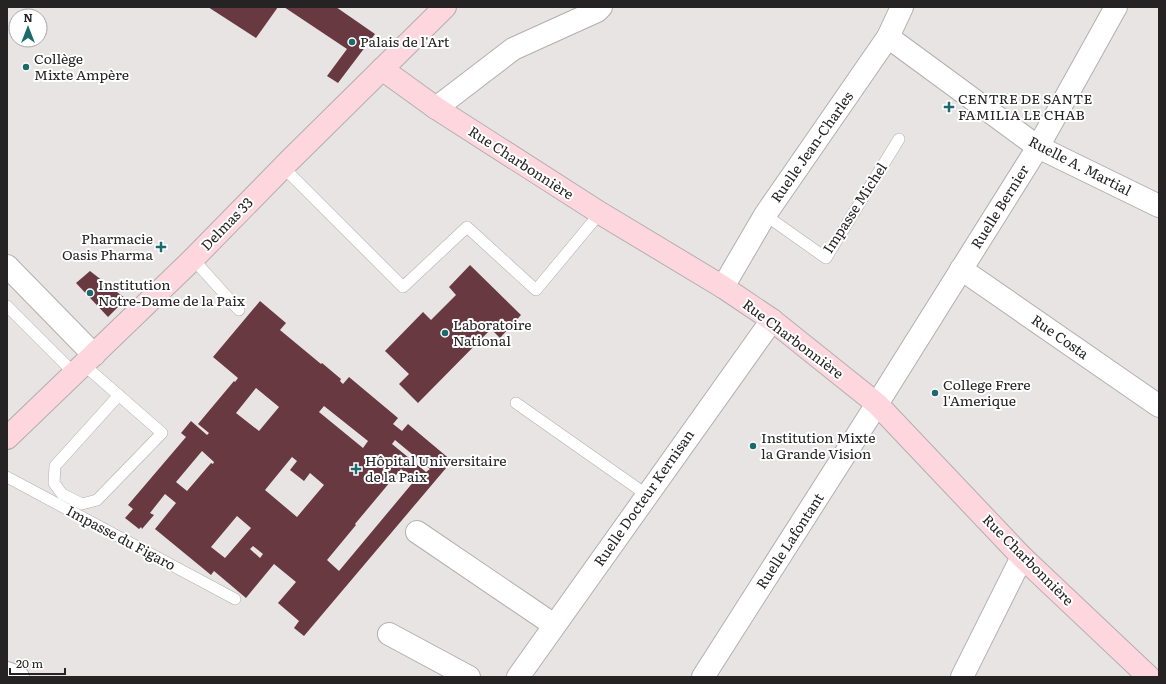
<svg xmlns="http://www.w3.org/2000/svg" width="1166" height="684" viewBox="0 0 1166 684" font-family="Literata,serif">
<rect width="100%" height="100%" fill="#e9e4e4"/>
<g fill="#683941" fill-rule="evenodd">
<polygon points="208,7 278,7 256,38"/>
<polygon points="284,7 336,7 375,34 338,83 327,76 347,49"/>
<polygon points="470,265 521,315 500,338 491,329 418,403 399,384 409,374 385,351 423,312 431,320 456,295 449,287"/>
<polygon points="90,271 126,299 108,317 76,283"/>
<path d="M260 301 286 323 280 330 321 364 322 363 341 379 340 381 343 384 349 377 398 418 393 424 402 431 408 424 452 461 304 636 294 628 299 621 278 603 296 582 274 564 246 598 214 571 211 575 155 529 176 503 165 494 150 513 154 515 142 529 141 527 139 529 125 518 133 509 128 505 186 437 181 433 191 421 207 435 209 433 198 424 234 381 235 382 238 378 213 357ZM256 388 279 407 259 431 236 413ZM324 406 368 441 363 448 319 412ZM395 440 430 469 426 472 392 444ZM202 451 214 462 213 464 211 463 187 491 176 482ZM292 457 297 461 290 470 304 481 310 473 324 485 297 517 265 490ZM401 469 415 480 339 571 327 560 356 525 355 524ZM237 516 251 528 225 558 211 547ZM253 546 263 554 260 558 250 549Z"/>
</g>
<g fill="none" stroke-linecap="round" stroke-linejoin="round">
<g stroke="#b3aeaf" stroke-width="12">
<g id="lane">
<polyline points="283,167 403,287 467,227 536,290 600,213"/>
<polyline points="765,215 826,258 899,139"/>
<polyline points="193,259 239,310"/>
<polyline points="7,306 75,374"/>
<polyline points="84,365 162,433 97,500 82,504 62,494 54,483 55,466 119,395"/>
<polyline points="516,403 647,495"/>
<polyline points="7,477 235,599"/>
</g>
</g>
<g stroke="#b3aeaf" stroke-width="24">
<g id="street">
<polyline points="888,37 1038,147 1159,206"/>
<polyline points="436,108 513,49 597,11 601,7"/>
<polyline points="7,266 94,355"/>
<polyline points="961,269 1159,406"/>
<polyline points="723,287 765,215 888,37 902,7"/>
<polyline points="417,532 554,625"/>
<polyline points="389,634 469,677"/>
<polyline points="7,673 18,677"/>
<polyline points="518,677 772,320"/>
<polyline points="703,677 877,404 1038,147 1116,7"/>
<polyline points="962,677 1022,557"/>
</g>
</g>
<g stroke="#b3aeaf" stroke-width="24">
<g id="secondary">
<polyline points="382,69 436,108 600,213 723,287 772,320 877,404 1022,557 1149,677"/>
<polyline points="7,438 193,259 290,160 445,7"/>
</g>
</g>
<use href="#lane" stroke="#fff" stroke-width="11"/>
<use href="#street" stroke="#fff" stroke-width="22"/>
<use href="#secondary" stroke="#fed6de" stroke-width="22"/>
</g>
<g fill="#1d6a6d" stroke="#fff" stroke-width="1.5">
<circle cx="352" cy="42" r="4"/>
<circle cx="26" cy="67" r="4"/>
<path d="M947 101h4v4h4v4h-4v4h-4v-4h-4v-4h4z"/>
<path d="M159 241h4v4h4v4h-4v4h-4v-4h-4v-4h4z"/>
<circle cx="90" cy="293" r="4"/>
<circle cx="445" cy="333" r="4"/>
<circle cx="935" cy="393" r="4"/>
<circle cx="753" cy="446" r="4"/>
<path d="M354 463h4v4h4v4h-4v4h-4v-4h-4v-4h4z"/>
</g>
<g text-anchor="middle" stroke-width="4" stroke-linejoin="round" paint-order="stroke">
<g font-size="14" fill="#252323" stroke="#fff" text-anchor="start">
<text x="360" y="47">Palais de l'Art</text>
<text x="34" y="64">Collège<tspan x="34" dy="16">Mixte Ampère</tspan></text>
<text x="958" y="104">CENTRE DE SANTE<tspan x="958" dy="16">FAMILIA LE CHAB</tspan></text>
<text x="153" y="244" text-anchor="end">Pharmacie<tspan x="153" dy="16">Oasis Pharma</tspan></text>
<text x="98" y="290">Institution<tspan x="98" dy="16">Notre-Dame de la Paix</tspan></text>
<text x="453" y="330">Laboratoire<tspan x="453" dy="16">National</tspan></text>
<text x="943" y="390">College Frere<tspan x="943" dy="16">l'Amerique</tspan></text>
<text x="761" y="443">Institution Mixte<tspan x="761" dy="16">la Grande Vision</tspan></text>
<text x="365" y="466">Hôpital Universitaire<tspan x="365" dy="16">de la Paix</tspan></text>
</g>
<g font-size="14" fill="#252323" stroke="#fff">
<text transform="translate(812 147) rotate(-55)" y="5">Ruelle Jean-Charles</text>
<text transform="translate(521 163) rotate(33)" y="5">Rue Charbonnière</text>
<text transform="translate(1080 166) rotate(27)" y="5">Ruelle A. Martial</text>
<text transform="translate(1000 207) rotate(-58)" y="5">Ruelle Bernier</text>
<text transform="translate(855 208) rotate(-57)" y="5">Impasse Michel</text>
<text transform="translate(227 224) rotate(-46)" y="5">Delmas 33</text>
<text transform="translate(1060 337) rotate(35)" y="5">Rue Costa</text>
<text transform="translate(793 339) rotate(37)" y="5">Rue Charbonnière</text>
<text transform="translate(644 498) rotate(-55)" y="5">Ruelle Docteur Kernisan</text>
<text transform="translate(121 538) rotate(28)" y="5">Impasse du Figaro</text>
<text transform="translate(790 541) rotate(-57)" y="5">Ruelle Lafontant</text>
<text transform="translate(1028 560) rotate(45)" y="5">Rue Charbonnière</text>
</g>
</g>
<rect width="1166" height="684" fill="none" stroke="#252323" stroke-width="16"/>
<g transform="translate(28 28)"><circle r="19" fill="#ffffff" stroke="#a8a7a7"/>
<path d="M0-3L7 15L0 10L-7 15Z" fill="#1d6a6d"/>
<text y="-6" font-size="11" font-weight="bold" text-anchor="middle" fill="#252323">N</text>
</g>
<path d="M10 668v6h55v-6" fill="none" stroke="#252323" stroke-width="2"/>
<text x="16" y="668" font-size="12" fill="#252323" stroke="#ffffff" stroke-width="3" paint-order="stroke">20 m</text>
</svg>
